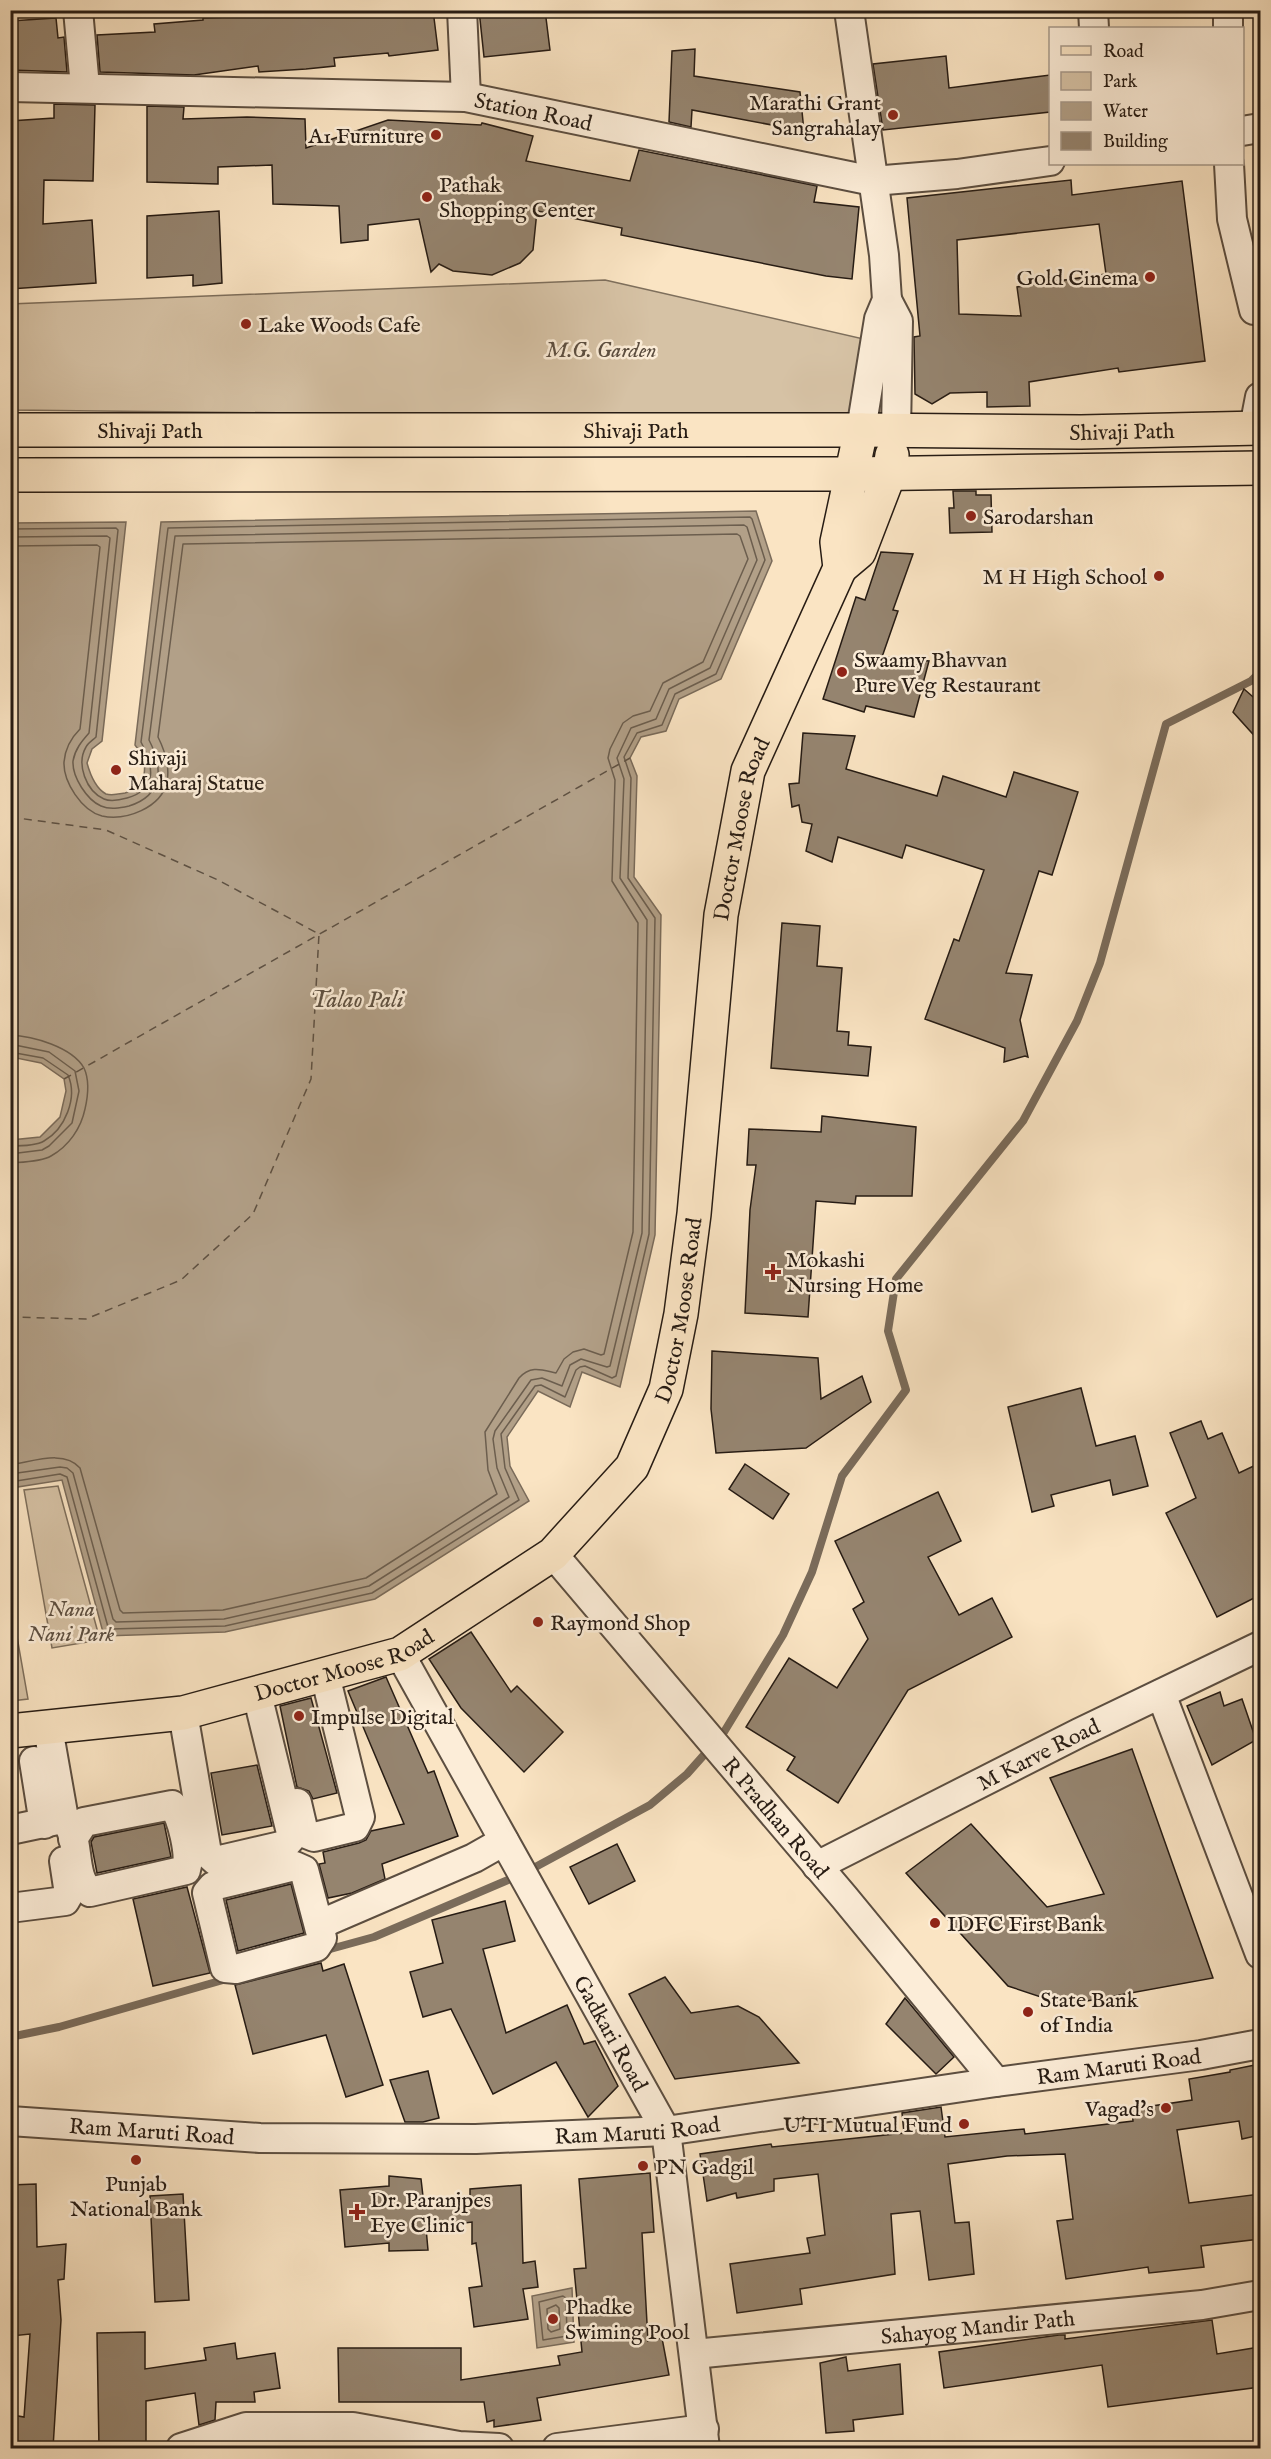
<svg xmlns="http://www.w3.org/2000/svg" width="1271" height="2459" viewBox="0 0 1271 2459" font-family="'IM FELL English',serif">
<rect width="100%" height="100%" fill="#fae4c3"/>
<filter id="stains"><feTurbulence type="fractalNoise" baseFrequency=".00333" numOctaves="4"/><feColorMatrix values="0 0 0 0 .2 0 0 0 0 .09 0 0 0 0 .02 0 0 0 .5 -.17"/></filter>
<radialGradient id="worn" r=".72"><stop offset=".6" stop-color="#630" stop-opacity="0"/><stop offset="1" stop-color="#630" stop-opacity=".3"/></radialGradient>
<g fill="#d6c2a5" stroke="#7e6f5c" stroke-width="1.5">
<polygon points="605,280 868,340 850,419 11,410 10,304"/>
<polygon points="58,1486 100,1640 52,1648 24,1490"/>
<polygon points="10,1597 28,1699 11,1701 10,1701"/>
</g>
<g fill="#b2a088" stroke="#7a6b5a" stroke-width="1.5">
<path d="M756 511 772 561 721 679 679 699 666 731 641 737 630 758 637 776 634 877 661 915 655 1235 620 1387 582 1372 570 1407 538 1391 507 1437 510 1466 529 1501 375 1599 225 1632 104 1636 62 1480 11 1488V1140L40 1137 60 1117 66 1091 64 1079 41 1063 11 1057V523L126 522 102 741 92 749 87 763C90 774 95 788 106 794 112 796 119 794 125 793 149 786 149 762 135 745L161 522Z"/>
<polygon points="572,2288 574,2342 537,2348 532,2296"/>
</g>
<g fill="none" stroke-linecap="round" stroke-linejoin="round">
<g stroke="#6c5e4e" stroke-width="1.5">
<path d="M10 529 116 528 118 530 96 737C93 740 88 743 86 747 76 764 86 791 104 799 111 802 120 800 127 798 159 789 153 765 141 742L168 528 750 517 752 519 765 560 716 674 675 694 662 725 637 733 624 757 631 778 628 878 655 918 649 1234 616 1376 612 1378 585 1366 580 1367 576 1370 565 1397 541 1385 535 1386 501 1434 505 1468 519 1500 372 1593 225 1626 110 1629 108 1627 67 1477 60 1474 10 1482"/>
<path d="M10 537 107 536 110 538 89 733C82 741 75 749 73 761 72 777 87 800 101 806 110 810 120 808 129 806 164 795 163 767 149 740L175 536 744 525 747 527 757 560 710 668 669 689 656 719 631 728 617 758 624 779 620 878 647 920 642 1233 610 1366 607 1367 581 1359 570 1365 562 1386 542 1378 531 1380 495 1431 493 1439 497 1468 509 1497 369 1586 224 1619 116 1622 113 1619 73 1473 67 1468 60 1467 10 1474"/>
<path d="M10 546 97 545 100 547 80 729C72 737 65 749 64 762 63 782 82 811 102 816 126 821 161 808 167 782 170 766 165 751 158 737L183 544 737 534 740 536 748 559 703 662 663 683 650 711 633 716 623 723 610 749 608 758 615 780 612 881 638 923 633 1232 604 1354 601 1355 584 1349 573 1352 564 1359 556 1373C542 1370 531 1365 519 1378L485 1432 488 1470 497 1494 366 1578 223 1610 123 1613 120 1610 80 1468C64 1449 32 1462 10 1465"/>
<path d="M10 1035C33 1036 72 1047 84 1068 90 1081 88 1096 85 1109 81 1128 69 1146 51 1156 41 1162 22 1162 10 1163"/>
<polyline points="10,1044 49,1052 75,1071 79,1091 72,1123 49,1146 42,1150 10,1154"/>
<path d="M10 1052 43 1058 68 1075C78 1098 65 1129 44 1141 36 1146 20 1146 10 1146"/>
<polygon points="563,2296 566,2298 567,2336 543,2340 539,2302"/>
<polygon points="556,2305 559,2308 560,2329 551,2332 548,2329 547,2309"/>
</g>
<g stroke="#7a6b5a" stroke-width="8">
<polyline points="724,1732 783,1635 812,1572 842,1476 906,1390 888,1331 896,1279 1023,1121 1077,1021 1100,963 1166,724 1251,681 1260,672"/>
<polyline points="528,1871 650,1805 687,1774 703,1756"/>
<polyline points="323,1951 374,1937 508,1880"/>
<polyline points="10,2037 59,2027 230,1978"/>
</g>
<g stroke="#5f5142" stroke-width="1.5" stroke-dasharray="8 6" stroke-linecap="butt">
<polyline points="10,817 106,830 218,880 319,934 311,1079 253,1214 181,1280 86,1319 10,1317"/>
<polyline points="64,1079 630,758"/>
</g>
</g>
<g fill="#95846f" stroke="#271c14" stroke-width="1.5" fill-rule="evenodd">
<polygon points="256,10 433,10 438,50 389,56 388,53 334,58 335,66 306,69 259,72 258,66 194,75 100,72 97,35 155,32 154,24 203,20 203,18 256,16"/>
<polygon points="479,10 545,10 550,50 484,57"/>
<polygon points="56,18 58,38 64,37 67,72 10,70 10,21"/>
<polygon points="695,49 694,76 800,92 804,131 692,110 691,127 669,122 672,51"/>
<polygon points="946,56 949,88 1050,75 1050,112 883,130 873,64"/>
<polygon points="54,104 95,105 93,181 44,180 43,224 92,220 96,283 10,289 10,121 54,118"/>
<polygon points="147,106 184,107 183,119 247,117 305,119 306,148 388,120 481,125 482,123 533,136 526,161 630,181 639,150 817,186 814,202 859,207 852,279 826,276 621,235 622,228 537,211 533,250 520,263 492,275 453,271 439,264 431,272 419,219 368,225 368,240 341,243 339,206 273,204 272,165 218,167 218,184 147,182"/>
<path d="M1071 180 1072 195 1182 181 1205 361 1119 372 1118 368 1029 382 1030 406 987 407V392L950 393 932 404 915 394 914 337 920 336 907 198ZM1099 224 1106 274 1017 287 1021 316 959 314 957 240Z"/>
<polygon points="219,211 222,283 193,286 193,275 147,278 147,216"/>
<polygon points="953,491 976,491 976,495 991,495 992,532 950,533 949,508 954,508"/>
<polygon points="881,552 913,554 893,610 898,611 882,657 929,661 914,717 866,706 864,712 823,699 856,597 865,600"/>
<polygon points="1244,689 1260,703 1260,742 1233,712"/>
<polygon points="803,733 855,736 846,769 937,796 943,776 1006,797 1014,772 1078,792 1052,875 1039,871 1006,973 1032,975 1020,1020 1028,1057 1025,1056 1004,1062 1005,1048 925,1019 954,939 959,941 984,870 906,845 902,858 838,837 832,862 806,851 812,824 802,822 799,805 792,807 789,784 799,783"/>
<polygon points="782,923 820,926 817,966 842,968 837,1031 849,1032 848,1045 871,1047 868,1076 771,1068"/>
<polygon points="822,1116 916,1127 912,1196 856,1196 855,1204 816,1201 808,1317 745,1313 750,1210 756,1165 747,1165 749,1129 821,1132"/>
<polygon points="712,1351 818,1358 821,1399 862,1376 871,1402 806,1448 716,1453 711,1409"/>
<polygon points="1081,1388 1096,1446 1135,1436 1148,1486 1113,1495 1110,1480 1051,1495 1054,1506 1032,1512 1008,1407"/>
<polygon points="1201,1421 1208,1439 1222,1433 1239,1473 1260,1463 1260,1595 1217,1617 1166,1513 1196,1498 1170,1433"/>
<polygon points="745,1464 789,1494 773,1519 729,1489"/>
<polygon points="938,1492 961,1541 928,1557 959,1615 992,1598 1012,1637 908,1690 838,1803 787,1770 795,1757 746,1727 789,1658 837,1688 868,1639 853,1609 864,1602 835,1541"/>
<polygon points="471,1632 511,1692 517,1686 563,1732 524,1772 461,1708 429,1659"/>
<polygon points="386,1677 428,1773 434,1771 458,1836 382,1864 385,1879 352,1893 328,1898 319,1864 325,1863 323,1852 359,1843 366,1840 371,1831 404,1824 348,1691"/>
<polygon points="1220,1692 1224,1706 1242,1699 1256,1740 1212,1765 1187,1706"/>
<polygon points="311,1698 337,1793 313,1799 309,1791 297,1787 280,1706"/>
<polygon points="1132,1749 1213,1978 1065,2005 1008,1986 906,1873 971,1824 1047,1907 1104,1894 1050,1778"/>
<polygon points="257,1765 272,1826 222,1835 211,1773"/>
<polygon points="164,1823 171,1857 97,1873 91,1842 94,1837"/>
<polygon points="617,1844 635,1881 589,1904 570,1867"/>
<polygon points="291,1884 304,1933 238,1951 226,1900"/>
<polygon points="187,1887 210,1973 153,1986 133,1899"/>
<polygon points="505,1901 515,1941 483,1949 506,2033 567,2005 584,2044 595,2041 618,2086 588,2117 556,2062 493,2094 451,2009 423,2017 410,1972 443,1963 432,1920"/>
<polygon points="321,1963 323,1971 344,1964 383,2085 346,2097 326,2035 253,2054 235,1985"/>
<polygon points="665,1977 691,2013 738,2006 759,2017 799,2063 675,2079 629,1994"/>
<polygon points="905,1998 954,2057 936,2074 886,2024"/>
<polygon points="1260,2064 1260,2135 1242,2139 1239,2121 1177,2130 1189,2203 1260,2194 1260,2239 1201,2246 1204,2267 1149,2273 1148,2267 1066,2279 1057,2221 1073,2219 1065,2154 1007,2156 948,2164 955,2223 969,2222 974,2274 929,2280 920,2211 891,2214 895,2274 800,2289 802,2304 737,2313 730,2264 810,2253 807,2238 825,2235 818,2174 774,2179 774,2191 737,2198 736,2193 707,2201 700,2154 771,2144 772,2147 904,2133 902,2113 941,2107 945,2137 1024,2129 1025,2134 1133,2121 1132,2109 1192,2100 1189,2079 1230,2072 1230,2070"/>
<polygon points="428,2071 439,2118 423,2122 405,2122 390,2080"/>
<polygon points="650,2173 654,2232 642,2233 648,2341 662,2338 669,2375 537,2398 541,2420 494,2427 494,2420 487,2422 484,2402 339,2402 338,2348 461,2348 461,2380 560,2365 558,2356 582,2352 574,2269 586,2268 579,2179"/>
<polygon points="389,2176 421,2179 424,2205 470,2204 470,2189 521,2185 523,2263 535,2261 538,2287 523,2289 528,2319 474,2327 469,2288 482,2286 476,2243 472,2244 472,2222 426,2228 428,2250 389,2251 389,2243 345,2247 340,2190 389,2186"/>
<polygon points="36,2184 37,2247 66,2244 64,2279 58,2280 61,2320 53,2448 10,2445 12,2415 24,2417 30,2334 11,2336 10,2185"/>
<polygon points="183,2194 189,2300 155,2302 150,2196"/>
<polygon points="1212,2320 1217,2354 1260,2347 1260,2387 1108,2407 1102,2365 944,2388 939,2352 1059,2335 1065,2335 1065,2339"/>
<polygon points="145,2332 145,2369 206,2360 204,2348 235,2343 237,2359 275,2353 280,2388 254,2392 255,2402 216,2402 215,2420 199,2425 195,2393 146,2401 146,2448 99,2448 97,2333"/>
<polygon points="846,2357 848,2371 900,2364 903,2414 853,2420 854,2431 826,2433 820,2363"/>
</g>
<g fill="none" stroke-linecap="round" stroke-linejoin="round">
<g stroke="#5c4e40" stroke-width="32">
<g id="minor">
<polyline points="78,10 85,87"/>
<polyline points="462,10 466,97"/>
<polyline points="849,10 884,255 887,300 879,319 861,430"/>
<polyline points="1093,10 1094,28"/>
<polyline points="1228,10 1228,28"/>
<path id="s1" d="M10 87 466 97 873 181 957 174 1050 161"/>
<polyline points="1242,131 1260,128"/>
<polyline points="1229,164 1232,219 1254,310"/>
<polyline points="887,300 898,321 896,431"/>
<polyline points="1254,428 1260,397"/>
<path id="s2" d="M553 1554 844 1897 996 2082"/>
<path id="s3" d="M400 1654 666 2131 705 2448"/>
<polyline points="1161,1694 1260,1954"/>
<polyline points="183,1713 207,1853 216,1861 285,1845 292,1837 257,1694"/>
<path d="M48 1728 64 1819C82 1837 70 1875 90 1892L186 1870C191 1855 182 1816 172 1805L84 1822 73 1839"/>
<polyline points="34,1761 44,1824"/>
<polyline points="297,1803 304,1833 314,1837 355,1827 360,1817 325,1675"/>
<polyline points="10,1830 62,1819"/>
<path id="s4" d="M817 1866 1079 1733 1260 1646"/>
<polyline points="10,1908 65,1901 69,1894 64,1861"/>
<polyline points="319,1927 304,1870 295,1866 213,1886 207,1893 225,1968 236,1969 316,1947 322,1938 319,1927 330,1920 474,1858 504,1841"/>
<path id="s5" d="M10 2121 260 2138 476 2139 666 2131 996 2082 1201 2055 1260 2044"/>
<path id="s6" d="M694 2354 1202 2305 1260 2295"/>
<polyline points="181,2448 246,2427 353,2427 459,2446 499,2448"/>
<polyline points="557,2448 704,2429"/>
</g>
</g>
<g stroke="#271c14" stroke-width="36">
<g id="major">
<path id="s7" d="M10 430H861L1081 432 1260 428"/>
<polyline points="10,475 851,474 1260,468"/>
<polyline points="840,568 859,552 889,474 892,455"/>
<path id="s8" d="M10 1731 183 1713 400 1654 553 1554 632 1467 666 1389 681 1314 694 1214 721 915 748 771 840 568 837 542 861 430"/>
</g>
</g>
<use href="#minor" stroke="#fcedd8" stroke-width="28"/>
<use href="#major" stroke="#fae4c3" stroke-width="33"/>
</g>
<g fill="#8f2418" stroke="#fcedd8" stroke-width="2">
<circle cx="893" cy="115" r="6"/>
<circle cx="436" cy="135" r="6"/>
<circle cx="427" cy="197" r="6"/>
<circle cx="1150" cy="277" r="6"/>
<circle cx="246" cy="324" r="6"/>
<circle cx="971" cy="516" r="6"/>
<circle cx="1159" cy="576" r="6"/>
<circle cx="842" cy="672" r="6"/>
<circle cx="116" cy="770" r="6"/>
<path d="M770 1263h6v6h6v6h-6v6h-6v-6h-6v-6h6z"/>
<circle cx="538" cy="1622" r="6"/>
<circle cx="299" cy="1716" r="6"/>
<circle cx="935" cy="1923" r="6"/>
<circle cx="1028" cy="2012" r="6"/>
<circle cx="1166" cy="2108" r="6"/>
<circle cx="964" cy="2124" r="6"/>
<circle cx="136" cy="2160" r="6"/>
<circle cx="643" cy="2166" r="6"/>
<path d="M354 2203h6v6h6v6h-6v6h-6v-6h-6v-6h6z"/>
<circle cx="553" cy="2319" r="6"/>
</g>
<g text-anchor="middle" stroke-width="5" stroke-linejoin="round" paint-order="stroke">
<g font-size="22" fill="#271c14" stroke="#fcedd8" text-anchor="start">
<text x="881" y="110" text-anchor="end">Marathi Grant<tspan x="881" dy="25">Sangrahalay</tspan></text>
<text x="424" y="143" text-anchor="end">A1 Furniture</text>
<text x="439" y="192">Pathak<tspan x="439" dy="25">Shopping Center</tspan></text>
<text x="1138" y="285" text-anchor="end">Gold Cinema</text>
<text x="258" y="332">Lake Woods Cafe</text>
<text x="983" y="524">Sarodarshan</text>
<text x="1147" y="584" text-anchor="end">M H High School</text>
<text x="854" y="667">Swaamy Bhavvan<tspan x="854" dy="25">Pure Veg Restaurant</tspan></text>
<text x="128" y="765">Shivaji<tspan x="128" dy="25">Maharaj Statue</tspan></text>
<text x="786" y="1267">Mokashi<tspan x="786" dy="25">Nursing Home</tspan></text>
<text x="550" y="1630">Raymond Shop</text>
<text x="311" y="1724">Impulse Digital</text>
<text x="947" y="1931">IDFC First Bank</text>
<text x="1040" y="2007">State Bank<tspan x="1040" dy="25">of India</tspan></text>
<text x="1154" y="2116" text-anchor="end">Vagad's</text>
<text x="952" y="2132" text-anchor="end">UTI Mutual Fund</text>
<text x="655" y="2174">PN Gadgil</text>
<text x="136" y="2191" text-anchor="middle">Punjab<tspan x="136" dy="25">National Bank</tspan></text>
<text x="370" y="2207">Dr. Paranjpes<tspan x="370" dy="25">Eye Clinic</tspan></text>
<text x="565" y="2314">Phadke<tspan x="565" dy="25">Swiming Pool</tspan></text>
</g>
<g font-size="22" fill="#271c14" stroke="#fcedd8">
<text dy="8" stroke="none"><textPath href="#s1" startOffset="525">Station Road</textPath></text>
<text dy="8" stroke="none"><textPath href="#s7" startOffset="140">Shivaji Path</textPath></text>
<text dy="8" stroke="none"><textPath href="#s7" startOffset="626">Shivaji Path</textPath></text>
<text dy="8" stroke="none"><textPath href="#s7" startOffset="1112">Shivaji Path</textPath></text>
<text dy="8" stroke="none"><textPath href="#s8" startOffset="1350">Doctor Moose Road</textPath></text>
<text dy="8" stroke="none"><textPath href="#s8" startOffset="864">Doctor Moose Road</textPath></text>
<text dy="8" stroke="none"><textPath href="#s8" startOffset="342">Doctor Moose Road</textPath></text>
<text dy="8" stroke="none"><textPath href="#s4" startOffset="248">M Karve Road</textPath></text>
<text dy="8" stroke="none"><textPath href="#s2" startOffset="345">R Pradhan Road</textPath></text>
<text dy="8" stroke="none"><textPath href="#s3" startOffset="434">Gadkari Road</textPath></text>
<text dy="8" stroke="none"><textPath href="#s5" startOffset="1114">Ram Maruti Road</textPath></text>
<text dy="8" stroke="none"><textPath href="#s5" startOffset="628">Ram Maruti Road</textPath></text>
<text dy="8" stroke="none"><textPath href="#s5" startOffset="142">Ram Maruti Road</textPath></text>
<text dy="8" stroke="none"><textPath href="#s6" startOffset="285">Sahayog Mandir Path</textPath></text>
</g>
<g font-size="22" font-style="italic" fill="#5c4e40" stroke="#fcedd8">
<text x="601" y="357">M.G. Garden</text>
<text x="71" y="1616">Nana<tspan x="71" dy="25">Nani Park</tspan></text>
</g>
<g font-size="24" font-style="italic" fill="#5f5142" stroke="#fcedd8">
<text x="357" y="1007">Talao Pali</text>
</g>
</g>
<rect width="1271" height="2459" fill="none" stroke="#fae4c3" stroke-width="36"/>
<rect x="12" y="12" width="1247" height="2435" fill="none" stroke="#271c14" stroke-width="3"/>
<rect x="18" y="18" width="1235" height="2423" fill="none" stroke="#271c14" stroke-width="1.5"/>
<rect x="1049" y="27" width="195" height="138" fill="#fcedd8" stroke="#a7998a" stroke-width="1.5"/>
<rect x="1061" y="46" width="30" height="9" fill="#fae4c3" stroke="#a7998a" stroke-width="1.5"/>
<text x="1103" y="57" font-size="18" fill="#271c14">Road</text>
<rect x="1061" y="72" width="30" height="18" fill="#d6c2a5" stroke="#a7998a" stroke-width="1.5"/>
<text x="1103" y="87" font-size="18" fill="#271c14">Park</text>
<rect x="1061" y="102" width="30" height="18" fill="#b2a088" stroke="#a7998a" stroke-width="1.5"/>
<text x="1103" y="117" font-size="18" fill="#271c14">Water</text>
<rect x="1061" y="132" width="30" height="18" fill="#95846f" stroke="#a7998a" stroke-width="1.5"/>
<text x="1103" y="147" font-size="18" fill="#271c14">Building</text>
<rect width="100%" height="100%" filter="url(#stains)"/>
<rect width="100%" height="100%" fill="url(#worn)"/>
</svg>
